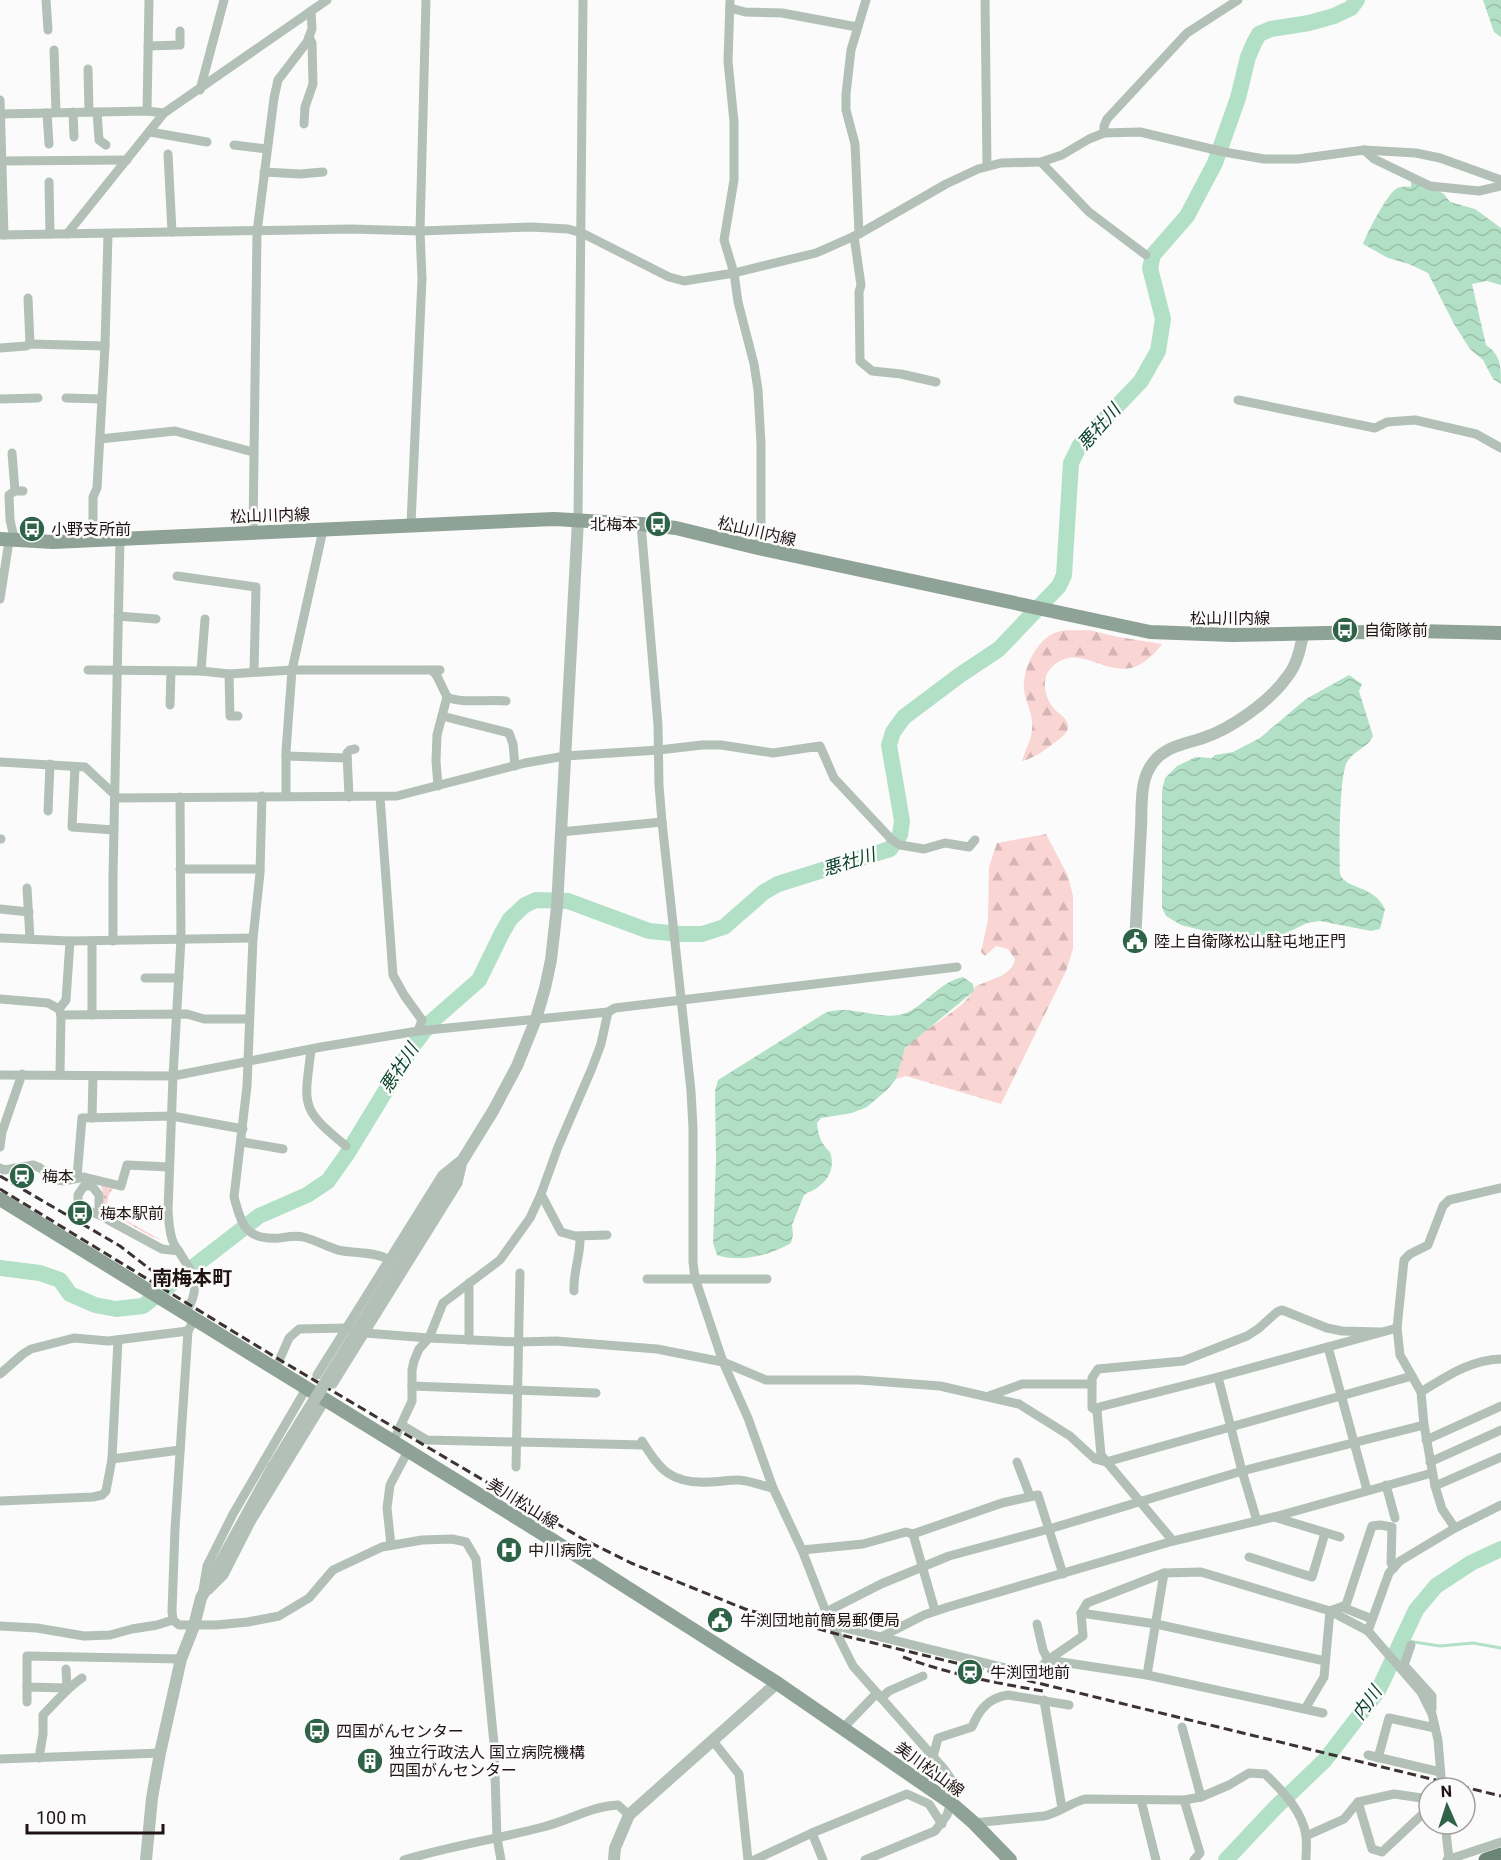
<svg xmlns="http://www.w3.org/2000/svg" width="1501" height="1860" viewBox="0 0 1501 1860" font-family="Roboto,'Noto Sans JP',sans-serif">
<defs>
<pattern id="grass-dots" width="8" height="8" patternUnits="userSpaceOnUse" patternTransform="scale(1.5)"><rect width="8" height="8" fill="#f9d5d4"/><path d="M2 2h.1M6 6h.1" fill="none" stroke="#d5b6b5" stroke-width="1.8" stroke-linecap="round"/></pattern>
<pattern id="forest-firs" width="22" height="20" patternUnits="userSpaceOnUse" patternTransform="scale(1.5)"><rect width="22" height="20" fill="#f9d5d4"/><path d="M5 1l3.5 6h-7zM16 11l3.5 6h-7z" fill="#d5b6b5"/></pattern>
<pattern id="water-waves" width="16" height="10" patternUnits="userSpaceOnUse" patternTransform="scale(1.5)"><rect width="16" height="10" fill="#b2e0c6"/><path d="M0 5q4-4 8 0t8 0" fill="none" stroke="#99bfa9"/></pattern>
</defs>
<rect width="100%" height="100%" fill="#fbfbfb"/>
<path fill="url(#grass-dots)" d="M100 1185 114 1187 109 1194 106 1209 161 1240 150 1236 106 1210C101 1201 106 1193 100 1185Z"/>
<g fill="url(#forest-firs)">
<path d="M1089 630 1118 637 1162 644C1118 703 1087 634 1052 667 1040 678 1045 698 1054 709 1059 714 1068 718 1068 727 1068 734 1059 739 1054 743 1043 751 1035 758 1022 761 1026 748 1034 735 1032 721 1031 710 1025 700 1024 689 1022 670 1037 638 1057 632 1067 629 1079 631 1089 630Z"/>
<path d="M1046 834 1068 876 1073 896V949L1066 971 1001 1104 906 1076 896 1079C898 1069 900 1055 907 1047 922 1028 967 1009 975 987 989 979 1012 977 1015 959L1008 949 996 946 985 956 981 952 988 920 989 867 997 843Z"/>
</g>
<g fill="url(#water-waves)">
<polygon points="1483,0 1501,0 1501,37 1494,32"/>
<path d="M1411 181 1439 191 1444 194 1450 202 1475 209 1501 228V285L1487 281 1472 284 1486 345C1501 355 1501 367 1501 384L1493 379 1483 360 1470 349 1454 324 1428 273 1409 264 1388 258 1363 244C1367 233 1387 194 1396 189 1400 186 1406 187 1411 187Z"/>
<path d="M1349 675 1362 684 1359 691 1373 736C1368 748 1354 750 1347 762 1339 776 1339 854 1340 874 1346 890 1373 884 1385 909L1380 929 1371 931 1320 921 1307 923 1280 936 1261 940H1241L1181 925 1166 916 1162 908V791L1165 778 1177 766 1196 757 1212 758 1215 755 1233 752 1260 738 1306 699Z"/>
<path d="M963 977 973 984 974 991 905 1048 896 1079 887 1090 867 1107 852 1113 821 1118 817 1123C818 1135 821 1144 830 1152 835 1166 830 1179 817 1188 813 1191 808 1192 804 1195L792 1225 793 1235 791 1243C771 1255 740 1263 717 1255L713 1243 716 1160 715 1091 718 1080 825 1013C848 1004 875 1019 899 1015 922 1011 937 982 963 977Z"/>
</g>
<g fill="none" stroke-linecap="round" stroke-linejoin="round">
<polyline stroke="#b2e0c6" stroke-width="3" points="1401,1640 1440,1646 1473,1643 1501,1648"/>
<g stroke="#b2e0c6" stroke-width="16">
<polyline points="0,1268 40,1273 60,1280 70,1294 95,1305 116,1309 143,1306 259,1216 307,1195 328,1181 347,1154 413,1046 431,1022 479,980 501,935 510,919 525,905 536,900 568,901 649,931 681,934 702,934 724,927 764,892 778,884 890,849 900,835 902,821 889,745 893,732 904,717 960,675 999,649 1059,586 1064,575 1071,463 1080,445 1141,381 1158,351 1163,319 1150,268 1153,255 1187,216 1215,163 1238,98 1248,57 1254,43 1259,34 1271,29 1309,23 1334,16 1351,8 1357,0"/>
<polyline points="1226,1860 1275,1808 1325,1760 1378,1691 1416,1610 1436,1586 1471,1563 1501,1549"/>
</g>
<g stroke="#b2c0b8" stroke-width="9">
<polyline points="46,0 48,30"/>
<polyline points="730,0 728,61 734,122 734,180 724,240 734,273 738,302 754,364 758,390 761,444 761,533 758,548"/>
<polyline points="985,0 987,166"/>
<polyline points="730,8 745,12 782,13 857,27"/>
<polyline points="148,46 180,45 180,31"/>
<polyline points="54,50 56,112"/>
<polyline points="88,69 89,112"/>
<polyline points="200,90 224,0"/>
<polyline points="0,100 4,235"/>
<polyline points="147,111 149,0"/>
<polyline points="73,112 74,137"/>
<polyline points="97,112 99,140 106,145"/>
<polyline points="47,113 49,144"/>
<polyline points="0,114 147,111 164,113"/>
<polyline points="304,124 305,107 313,84 312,43 309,37"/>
<polyline points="150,132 207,142"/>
<polyline points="1104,133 1104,126 1107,119 1187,33 1238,0"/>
<polyline points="234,145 267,149"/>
<polyline points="1364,150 1416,153 1440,158 1501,180"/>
<polyline points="168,154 172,232"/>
<polyline points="1,161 127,160"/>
<polyline points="1041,162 1089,212 1146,255"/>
<polyline points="264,172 300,174 323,172"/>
<polyline points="49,182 50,234"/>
<polyline points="67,234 164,113 327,0"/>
<polyline points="859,234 855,144 846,110 846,94 851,50 866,0"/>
<polyline points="0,235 351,229 420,231 531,227 568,229 582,233 669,277 684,281 734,273 816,253 859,234 946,184 978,169 1001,163 1041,162 1062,155 1089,139 1104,133 1140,132 1224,152 1264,159 1298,159 1364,150 1374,159 1430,186 1479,191 1501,186"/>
<polyline points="854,236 861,285 859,292 860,361 872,371 901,374 936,382"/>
<polyline points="28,298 30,344"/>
<polyline points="0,348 26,346 30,344 105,346"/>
<polyline points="66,398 101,399"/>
<polyline points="0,399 38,398"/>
<polyline points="1238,400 1375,428 1387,422 1415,420 1476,434 1501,448"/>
<polyline points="100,439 175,431 253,452"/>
<polyline points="12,453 15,491"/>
<polyline points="578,520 583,0"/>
<polyline points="411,524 422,279 420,231 426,0"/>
<polyline points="641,524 658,725 659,785 662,822 691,1091 693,1128 693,1262 695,1278 723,1362 748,1418 773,1488 802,1550 826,1612 853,1666 944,1769 956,1786 947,1815 935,1831 865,1860"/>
<polyline points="253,532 257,232 274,98 278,80 307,42 312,29 311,11"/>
<polyline points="93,540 93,497 97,488 105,346 108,234"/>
<polyline points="13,541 13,533 10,520 9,495 15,491 23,491"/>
<polyline points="177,576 256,587 254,672"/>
<polyline points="0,599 9,541"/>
<polyline points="118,616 156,619"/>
<polyline points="88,670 201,671 229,674 292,670 440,670"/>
<polyline points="432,670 437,676 447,697 437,735 436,761 438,786"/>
<polyline points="201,671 205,619"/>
<polyline points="229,674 230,716 238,716"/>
<path d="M447 697C462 704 488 699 506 701"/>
<polyline points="170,705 171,671"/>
<polyline points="442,716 509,733 513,744 515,766"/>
<polyline points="286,756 347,758"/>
<polyline points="0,762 85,767 115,795"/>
<polyline points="75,767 72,827 114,830"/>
<path d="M262 796 260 873 253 938 247 1086 234 1197C242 1226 246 1240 279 1238 287 1237 296 1235 303 1237 315 1240 326 1246 338 1250 356 1254 372 1251 388 1259"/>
<polyline points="286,796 286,751 292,670 323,530"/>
<path d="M180 797 181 939 173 1076 168 1211C169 1222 169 1234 174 1244 189 1269 205 1282 186 1312"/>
<polyline points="349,797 347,753 350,750 355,749"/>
<polyline points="380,797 393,975 404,995 422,1020 418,1031"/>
<polyline points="115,798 397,796 525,763 565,756 659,750 702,745 721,745 773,753 820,746 834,778 892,840 900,845 924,849 945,843 969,847 975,840"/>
<polyline points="48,811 50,764"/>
<polyline points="561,832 662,822"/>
<polyline points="0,839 1,839"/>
<polyline points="180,869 260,869"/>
<polyline points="27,888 30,939"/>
<polyline points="0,909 29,912"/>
<polyline points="0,938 70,941 253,938"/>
<polyline points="113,941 113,876 120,538"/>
<polyline points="145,978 179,978"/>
<polyline points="0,999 48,1003 59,1009 61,1015 187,1014 204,1019 249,1019"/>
<polyline points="59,1009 66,1000 70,941"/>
<polyline points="92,1015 92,941"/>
<path d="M311 1050C304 1107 300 1108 346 1146"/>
<polyline points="60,1074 61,1015"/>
<polyline points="0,1075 173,1076 321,1047 418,1031 608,1012 615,1008 957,967"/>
<polyline points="92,1118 93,1076"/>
<polyline points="242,1142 283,1149"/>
<polyline points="0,1147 2,1132 22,1074"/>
<polyline points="0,1168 4,1170 33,1165 40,1168 56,1180 64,1181 84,1177 121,1186 127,1165 169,1167"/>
<polyline points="77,1177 82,1118 172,1116 243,1129"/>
<polyline points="541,1194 561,1232 575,1236 607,1235"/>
<polyline points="101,1216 99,1207 99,1195 92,1186 84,1186 78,1195 78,1202 83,1208 101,1216 162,1249 179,1251"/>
<polyline points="647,1279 767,1279"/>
<path d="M574 1291C573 1271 581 1255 580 1236"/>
<polyline points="195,1318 188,1331 175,1529 172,1611 173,1620 179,1625 216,1625 248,1622 279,1616 309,1598 333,1570 382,1547 422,1540 452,1539 466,1542 476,1559 494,1744 497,1838 501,1860"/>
<polyline points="469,1340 469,1283"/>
<polyline points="1328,1347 1367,1490"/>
<polyline points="275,1370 289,1338 299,1329 346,1328 365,1333 429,1338 518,1342 556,1341 657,1349 723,1362 766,1380 860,1380 940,1386 1019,1404 1070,1436 1095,1459 1106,1462 1412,1376"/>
<polyline points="0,1374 23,1354 31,1349 74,1338 108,1341 188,1331"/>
<polyline points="317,1375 442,1175 459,1161"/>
<polyline points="1218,1377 1242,1471 1257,1521"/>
<polyline points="333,1384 458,1183 462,1166"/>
<polyline points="412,1386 596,1393"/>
<path d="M1421 1392C1447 1376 1470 1360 1501 1359"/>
<polyline points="989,1396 1022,1384 1092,1384"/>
<polyline points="1097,1411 1099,1407 1218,1377 1397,1328"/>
<polyline points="402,1425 427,1440 644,1445"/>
<polyline points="1426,1440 1501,1406"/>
<path d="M642 1441C660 1470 671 1484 709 1482 718 1482 728 1480 737 1480 749 1480 762 1486 773 1488"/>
<polyline points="393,1442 412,1401 412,1370 414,1361 419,1349 429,1338 443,1303 500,1260 530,1218 541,1194 558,1147 592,1068 601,1044 608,1012"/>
<polyline points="112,1459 180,1450"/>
<polyline points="1017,1462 1030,1496"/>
<polyline points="1430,1462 1501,1430"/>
<polyline points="516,1467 520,1273"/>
<polyline points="1386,1485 1395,1518"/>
<polyline points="1435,1486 1501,1457"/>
<polyline points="0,1501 93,1497 102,1495 106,1491 112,1459 118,1340"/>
<polyline points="1274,1517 1340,1537"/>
<polyline points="1455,1528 1442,1509 1435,1486 1424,1425 1421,1392 1400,1355 1397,1328 1404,1260 1410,1254 1428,1245 1443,1206 1449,1200 1501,1188"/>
<polyline points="1173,1541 1101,1455 1097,1411 1092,1408 1092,1378 1098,1369 1183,1361 1247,1336 1258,1329 1277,1312 1282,1310 1327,1328 1342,1331 1380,1332"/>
<polyline points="391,1545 387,1508 390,1485 408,1451"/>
<polyline points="802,1550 863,1544 906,1532 913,1534"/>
<polyline points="1249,1557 1312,1577 1325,1533"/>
<polyline points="203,1590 207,1566 233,1514 306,1389"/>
<polyline points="209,1590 224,1575 251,1522 325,1401"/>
<polyline points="1342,1607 1372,1619"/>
<polyline points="935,1611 913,1534 1002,1503 1038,1495 1063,1574"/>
<polyline points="826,1612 881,1584 949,1556 1049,1529 1242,1471 1424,1425"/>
<polyline points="1081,1613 1156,1624 1325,1661"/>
<polyline points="1037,1624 1043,1650 1048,1660 1147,1675 1323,1713"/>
<polyline points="833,1625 1033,1675 1048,1660 1083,1636 1081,1613 1087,1603 1164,1573 1201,1572 1330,1611 1368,1631 1421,1692 1432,1714 1438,1740 1442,1788"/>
<polyline points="0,1626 37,1628 84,1636 110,1635 132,1629 157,1625 173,1620"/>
<polyline points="1368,1631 1389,1573 1400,1561 1455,1528 1501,1505"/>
<polyline points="881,1637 924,1615 948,1607 1173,1541 1274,1517 1432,1473"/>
<polyline points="1411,1645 1404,1665 1432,1696 1432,1709"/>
<polyline points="1147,1675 1164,1573"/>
<polyline points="27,1687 67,1688 66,1669"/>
<polyline points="881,1698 889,1691 923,1676"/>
<polyline points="1044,1700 1062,1808"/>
<polyline points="27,1702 27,1656 181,1659"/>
<polyline points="1305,1709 1324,1677 1330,1611 1346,1605 1372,1526 1380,1525 1392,1527 1391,1563 1394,1568"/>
<polyline points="1182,1727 1201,1797"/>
<polyline points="843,1728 877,1693"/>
<polyline points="713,1741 739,1774 748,1860"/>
<polyline points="1368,1755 1440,1772"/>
<path d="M933 1757 938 1738 972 1727C979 1710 988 1698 1008 1695L1069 1705"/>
<path d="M39 1758 43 1734V1715C56 1702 67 1688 82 1678"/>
<polyline points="1378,1758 1389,1718 1435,1728"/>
<polyline points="0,1759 160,1753"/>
<polyline points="1141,1800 1156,1860"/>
<polyline points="1184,1800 1200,1853 1194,1860"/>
<polyline points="1358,1802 1372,1849 1382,1852 1429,1808"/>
<path d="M974 1823 1044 1816C1059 1813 1070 1803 1085 1799L1184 1800 1201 1797 1229 1785 1249 1773 1265 1774C1283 1791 1303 1812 1306 1836 1307 1844 1306 1852 1306 1860"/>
<polyline points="1445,1824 1449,1859"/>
<polyline points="812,1833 823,1860"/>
<polyline points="1306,1836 1344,1819 1358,1802 1394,1794 1429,1799"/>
<path d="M404 1860C450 1846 497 1839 543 1827 568 1821 592 1806 618 1805L629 1815"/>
<polyline points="754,1860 812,1833 907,1794 929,1804 942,1824"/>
<polyline points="1447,1860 1501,1842"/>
</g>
<g stroke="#b2c0b8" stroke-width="12">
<path d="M1135 942C1137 904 1139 866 1141 827 1142 810 1140 784 1149 769 1160 747 1182 745 1203 738 1231 729 1270 701 1287 677 1297 665 1300 649 1303 635"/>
<polyline points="362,1323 493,1111 517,1066 536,1019 545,988 551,960 557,907 578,520"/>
<polyline points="146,1860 152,1798 160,1753 181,1659 194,1626 201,1598 273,1467"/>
<polyline points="614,1860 615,1848 629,1815 777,1683"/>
</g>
<g stroke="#8fa297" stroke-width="14">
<polyline points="0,539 53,542 554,519 641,524 676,528 758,548 1150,632 1232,635 1416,631 1501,633"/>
<polyline points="0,1199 543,1534 777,1683 951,1803 974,1823 1010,1860"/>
</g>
<polyline stroke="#6a8475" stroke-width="15" points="1486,1860 1501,1855"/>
<g stroke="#3c3232" stroke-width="3" stroke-dasharray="9 4.5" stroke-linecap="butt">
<polyline points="0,1176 120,1246 168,1283"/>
<polyline points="0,1189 280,1360 583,1539 631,1563 745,1609 837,1634 1501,1796"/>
<path d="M903 1657C949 1674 995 1683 1043 1691"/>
</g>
<polyline stroke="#b2c0b8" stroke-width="12" points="273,1467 362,1323"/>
</g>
<defs>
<g id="bus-disc" transform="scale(1.35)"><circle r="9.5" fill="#2e6348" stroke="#fbfbfb"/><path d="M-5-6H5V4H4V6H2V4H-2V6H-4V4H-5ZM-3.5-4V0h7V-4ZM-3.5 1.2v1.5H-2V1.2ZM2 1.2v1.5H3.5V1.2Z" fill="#fff"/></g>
<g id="civic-disc" transform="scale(1.35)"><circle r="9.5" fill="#2e6348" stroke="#fbfbfb"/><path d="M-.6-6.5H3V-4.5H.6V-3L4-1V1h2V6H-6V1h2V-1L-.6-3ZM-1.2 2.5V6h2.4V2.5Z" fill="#fff"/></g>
<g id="station-disc" transform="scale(1.35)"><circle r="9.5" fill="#2e6348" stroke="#fbfbfb"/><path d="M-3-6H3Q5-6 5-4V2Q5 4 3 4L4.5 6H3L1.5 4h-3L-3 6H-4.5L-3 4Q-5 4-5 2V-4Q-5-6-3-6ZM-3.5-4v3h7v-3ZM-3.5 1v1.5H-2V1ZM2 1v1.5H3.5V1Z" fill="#fff"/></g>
<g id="hospital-disc" transform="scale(1.35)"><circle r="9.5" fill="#2e6348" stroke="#fbfbfb"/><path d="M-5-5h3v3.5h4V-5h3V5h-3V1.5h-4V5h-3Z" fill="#fff"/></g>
<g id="building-disc" transform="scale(1.35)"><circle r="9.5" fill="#2e6348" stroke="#fbfbfb"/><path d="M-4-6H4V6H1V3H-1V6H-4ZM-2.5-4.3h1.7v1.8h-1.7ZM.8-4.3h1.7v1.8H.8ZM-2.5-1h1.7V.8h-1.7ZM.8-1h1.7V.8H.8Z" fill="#fff"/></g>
</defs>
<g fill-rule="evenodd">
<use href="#bus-disc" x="658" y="524"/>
<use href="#bus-disc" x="32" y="529"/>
<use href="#bus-disc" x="1345" y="630"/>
<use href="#civic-disc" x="1135" y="941"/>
<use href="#station-disc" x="22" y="1176"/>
<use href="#bus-disc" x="80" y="1213"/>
<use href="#hospital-disc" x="509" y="1550"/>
<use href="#civic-disc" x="720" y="1620"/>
<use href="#station-disc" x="970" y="1672"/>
<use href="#bus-disc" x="317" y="1731"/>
<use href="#building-disc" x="370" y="1761"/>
</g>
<g text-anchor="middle" stroke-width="5" stroke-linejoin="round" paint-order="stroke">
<g font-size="16" fill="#201414" stroke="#fbfbfb">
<text transform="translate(270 515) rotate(-2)" y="6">松山川内線</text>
<text transform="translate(757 531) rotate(13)" y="6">松山川内線</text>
<text x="1230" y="624">松山川内線</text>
<text transform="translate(523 1503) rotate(32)" y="6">美川松山線</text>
<text transform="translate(930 1769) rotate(36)" y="6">美川松山線</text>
</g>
<g font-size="16" fill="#201414" stroke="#fbfbfb" text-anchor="start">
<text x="638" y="530" text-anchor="end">北梅本</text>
<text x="51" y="535">小野支所前</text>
<text x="1364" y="636">自衛隊前</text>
<text x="1154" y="947">陸上自衛隊松山駐屯地正門</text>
<text x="42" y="1182">梅本</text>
<text x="100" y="1219">梅本駅前</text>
<text x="528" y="1556">中川病院</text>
<text x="740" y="1626">牛渕団地前簡易郵便局</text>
<text x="990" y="1678">牛渕団地前</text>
<text x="336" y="1737">四国がんセンター</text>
<text x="389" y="1758">独立行政法人 国立病院機構<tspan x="389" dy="18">四国がんセンター</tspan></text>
</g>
<g font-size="18" font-style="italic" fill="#0b442c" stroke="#fbfbfb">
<text transform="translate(1099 427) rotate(-49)" y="6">悪社川</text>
<text transform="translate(849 862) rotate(-17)" y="6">悪社川</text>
<text transform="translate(399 1068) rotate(-57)" y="6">悪社川</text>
<text transform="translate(1367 1703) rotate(-55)" y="6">内川</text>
</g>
<g font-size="20" font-weight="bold" fill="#201414" stroke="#fbfbfb">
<text x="192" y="1285">南梅本町</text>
</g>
</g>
<g transform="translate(1447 1806) rotate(357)"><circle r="28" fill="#fbfbfb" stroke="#a39f9f" stroke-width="1.5"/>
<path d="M0-4.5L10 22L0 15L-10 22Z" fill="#2e6348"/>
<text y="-9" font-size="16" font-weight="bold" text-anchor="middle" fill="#201414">N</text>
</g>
<path d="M27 1824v9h136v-9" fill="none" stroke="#201414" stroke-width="3"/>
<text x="36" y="1824" font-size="18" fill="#201414" stroke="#fbfbfb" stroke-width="4.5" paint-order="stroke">100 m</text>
</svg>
